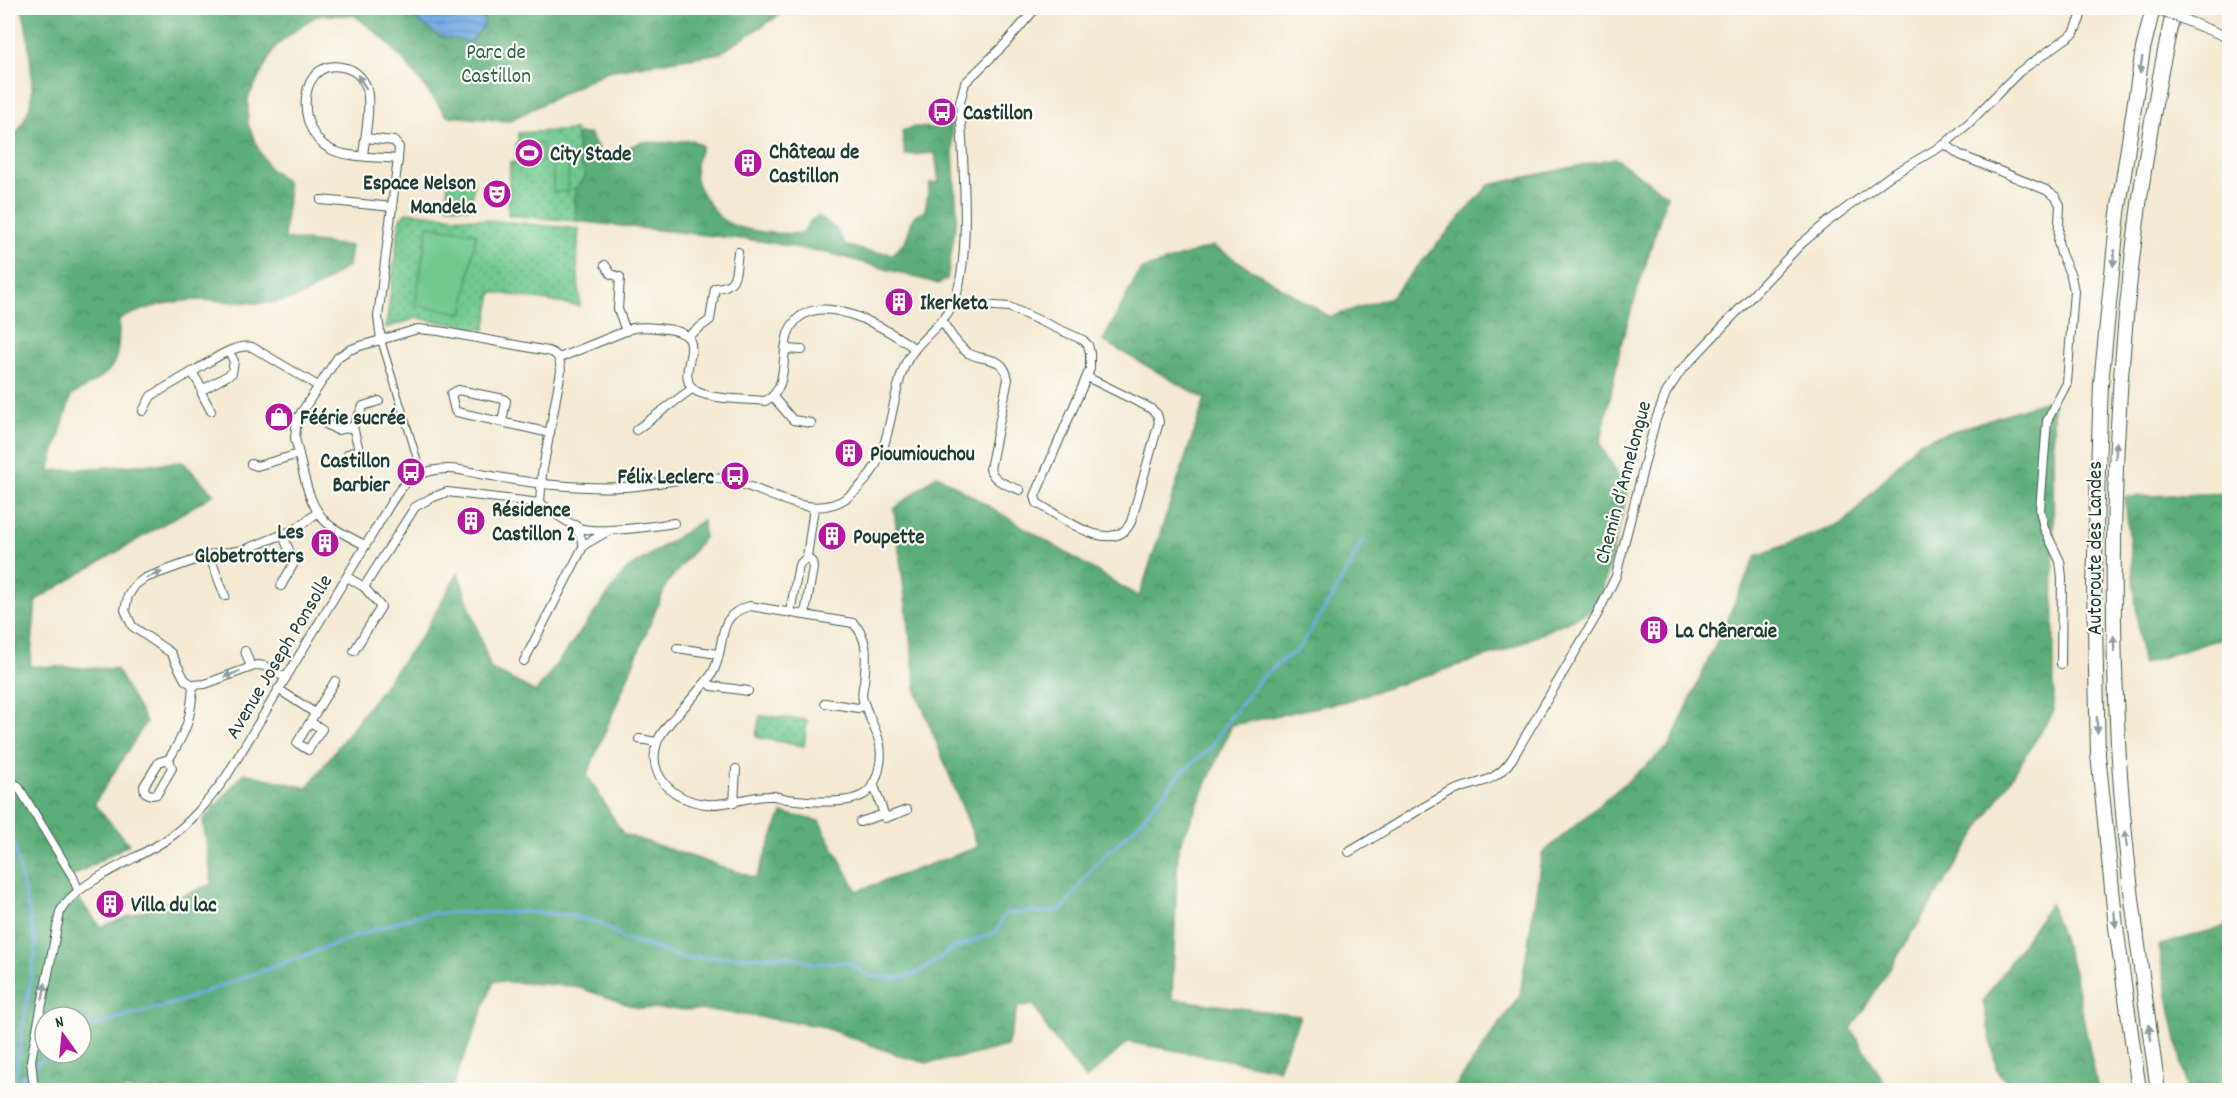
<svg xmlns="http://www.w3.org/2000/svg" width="2237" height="1098" viewBox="0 0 2237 1098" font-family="Dekko,sans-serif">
<defs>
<pattern id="green-dots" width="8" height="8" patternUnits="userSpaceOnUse" patternTransform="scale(1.5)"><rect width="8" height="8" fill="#71c98e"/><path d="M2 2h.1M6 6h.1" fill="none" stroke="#5ca475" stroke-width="1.8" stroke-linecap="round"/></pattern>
<pattern id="forest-crowns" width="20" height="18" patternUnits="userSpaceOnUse" patternTransform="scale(1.5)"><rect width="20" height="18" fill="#5cad79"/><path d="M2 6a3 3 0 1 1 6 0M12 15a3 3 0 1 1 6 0" fill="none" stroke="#4b8e64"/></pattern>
<pattern id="water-rules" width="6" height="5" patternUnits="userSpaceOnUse" patternTransform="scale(1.5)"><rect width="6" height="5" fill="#76ace4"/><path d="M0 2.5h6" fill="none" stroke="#608dba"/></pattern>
</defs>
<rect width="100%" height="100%" fill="#fdfcf7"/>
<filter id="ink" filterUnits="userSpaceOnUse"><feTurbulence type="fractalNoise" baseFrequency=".0167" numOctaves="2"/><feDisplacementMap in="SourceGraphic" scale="12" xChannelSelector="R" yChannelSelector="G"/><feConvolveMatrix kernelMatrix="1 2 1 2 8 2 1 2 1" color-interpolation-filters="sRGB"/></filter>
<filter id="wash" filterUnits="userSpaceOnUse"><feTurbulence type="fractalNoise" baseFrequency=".008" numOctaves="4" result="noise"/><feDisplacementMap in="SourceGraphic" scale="24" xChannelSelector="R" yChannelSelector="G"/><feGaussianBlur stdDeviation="1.35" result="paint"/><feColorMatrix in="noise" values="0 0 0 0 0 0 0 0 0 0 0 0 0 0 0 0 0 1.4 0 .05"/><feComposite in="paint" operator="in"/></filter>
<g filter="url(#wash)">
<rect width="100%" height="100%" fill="#f4e9d2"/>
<g fill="url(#green-dots)" stroke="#488361" stroke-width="1.5">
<polygon points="575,130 579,162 584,170 585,178 575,189 576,221 508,215 510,163 516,162 542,144 518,144 518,133"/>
<polygon points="455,174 472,176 471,180 474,181 471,208 447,206 446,203 448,183 454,183"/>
<polygon points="406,212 579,229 577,260 580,306 492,292 485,330 417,318 386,328 400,219"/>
<polygon points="760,716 807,720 804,746 756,737"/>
</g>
<g fill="url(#forest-crowns)" stroke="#3e7556" stroke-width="1.5" fill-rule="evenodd">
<path d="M21 8H400L439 36 483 10 480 8H790L720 53 607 71 509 121 447 116 407 64 382 37 354 15H318L303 24 275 47 248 98V124L257 146 269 168 286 181 288 195 284 239 351 246 348 266C331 277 312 293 292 299 262 307 230 300 200 300 170 300 146 308 119 319 119 372 114 369 71 396L49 471 183 462 214 494 36 600 30 666 116 669 146 722 94 804 129 844 64 881 101 927 212 884 203 820 244 773 307 788 423 634 458 573 491 669 536 692 626 570 703 520 704 538 667 583 587 775 623 834 756 878 782 813 819 821 857 891 978 847 917 693 894 509 937 475 1139 597 1205 399 1103 341 1140 270 1213 246 1330 317 1391 297 1489 185 1615 158 1667 195 1621 344 1600 445 1628 490 1598 607 1504 651 1346 701 1232 725 1178 849 1172 999 1300 1016 1278 1069 1128 1042 1086 1079 1049 1032 1034 1005 1018 1007 1007 1046 968 1056 927 1063 901 1056 820 1026 717 1011 638 1008 574 986 494 981 451 1090H8V147C16 135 31 111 32 96 33 77 28 24 21 8ZM45 1017H81V1053H45Z"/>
<path d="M946 118 951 120 957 216 947 279 939 284 833 254 761 241 576 221 575 189 585 178 584 170 579 163 576 134H590L602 156 623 150 641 142 665 143 692 140 702 146C691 171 693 183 710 205 714 209 717 216 722 219 738 232 783 235 803 233L810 221 818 216 835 228 845 245 865 251 893 254 905 242 914 216 925 211 930 183 939 182 935 153 905 155 902 131 914 127 935 128Z"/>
<polygon points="2053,399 2054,711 1851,1029 1889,1090 1453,1090 1520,995 1542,854 1669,746 1756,556 1844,523 1919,442"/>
<polygon points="2229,493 2229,636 2142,664 2125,497"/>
<polygon points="2050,904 2074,972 2098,1090 2015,1090 1997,1071 1983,1001"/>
<polygon points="2229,925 2229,1090 2187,1090 2158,946"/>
</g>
<g fill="#71c98e" stroke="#488361" stroke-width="1.5">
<polygon points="516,144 542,144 543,162 516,162"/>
<polygon points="553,158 569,158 568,192 553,192"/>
<polygon points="428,226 476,233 463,313 415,305"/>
</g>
<polygon fill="url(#water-rules)" stroke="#4a748c" stroke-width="1.5" points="400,8 480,8 483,9 484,25 471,42 439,36"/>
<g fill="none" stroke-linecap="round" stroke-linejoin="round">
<g stroke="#76ace4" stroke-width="3">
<polyline points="8,817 36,946 13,1090"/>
<polyline points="81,1027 100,1025 119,1018 172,1004 376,929 417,916 434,913 527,912 568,915 598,922 623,938 684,958 791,956 814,964 847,962 870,976 884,978 900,978 918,973 954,948 997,932 1002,919 1006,913 1053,912 1064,908 1095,864 1137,825 1178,776 1212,746 1225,725 1260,679 1282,660 1297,651 1332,598 1363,540"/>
<polyline points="16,1083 50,1053"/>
</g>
</g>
</g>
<g filter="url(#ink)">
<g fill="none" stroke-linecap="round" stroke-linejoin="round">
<g stroke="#3f574c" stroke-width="8">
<polyline id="pedestrian" points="381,340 419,465"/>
</g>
<g stroke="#3f574c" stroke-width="10">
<g id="minor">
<polyline points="1945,144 1960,155 2046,190 2056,197 2060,205 2058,242 2061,254 2071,276 2074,291 2067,383 2047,421 2040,510 2044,528 2060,561 2062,577 2061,664"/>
<path d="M363 155C365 138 372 102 366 86 363 78 355 70 346 68 298 54 293 130 330 149 346 158 380 157 398 159L399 147 394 141 365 138"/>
<polyline points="321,200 393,207"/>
<polyline points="605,265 611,274 620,277 618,309 626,331"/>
<path d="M952 303 1009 307 1083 340 1088 345 1090 353V369L1035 496 1037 503C1060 516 1113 558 1131 522L1159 422 1157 414 1150 408 1087 377"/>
<path d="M941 320C949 331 956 345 968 353 986 363 1003 354 1008 379L990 469C994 482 1008 485 1020 490"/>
<path d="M688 336 710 320 715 288C739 287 735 272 738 252"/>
<polyline points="381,340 378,317 398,159"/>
<polyline points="785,349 802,350"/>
<path d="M229 352 234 361 232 373 206 388 201 387 192 372C209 363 233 343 252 347L318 386"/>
<path d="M559 358 633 328C644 326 655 328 666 329 716 335 673 369 693 389 706 400 747 399 765 401 790 390 780 353 789 331 811 283 886 328 914 348"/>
<polyline points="201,387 202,394 211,411"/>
<polyline points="774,398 793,420 811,423"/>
<polyline points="143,411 151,396 192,372"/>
<polyline points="302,411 337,430 353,427"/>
<polyline points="502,422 506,401 504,399 458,390 451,394 455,411 457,412 550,433"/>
<polyline points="636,430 693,388"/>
<polyline points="348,454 359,450 353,427 363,406 379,401"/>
<polyline points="251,464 257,466 299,454"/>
<path d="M540 503C553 512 565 522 580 528 598 534 654 526 674 523"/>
<polyline points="575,525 584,545 610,530"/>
<path d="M365 545C355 540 343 534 332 527 306 509 303 467 295 438L297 419 338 357 349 350 360 346 418 329 439 331 548 351C559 354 560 360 561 371L542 474 540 503"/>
<polyline points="209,555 225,596"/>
<polyline points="347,577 364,587 381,607 354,651"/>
<polyline points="281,586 294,563 283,535"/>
<polyline points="364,587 415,507 431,498 447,492 540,503"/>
<path d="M750 606 853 623C870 639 866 660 864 682 863 688 861 694 863 700 871 726 886 740 879 769 877 777 873 788 866 793 849 806 808 801 787 799 781 798 775 795 769 796 747 796 728 806 706 804 675 801 646 776 657 743 661 729 683 709 693 697 699 689 708 681 713 672 727 645 714 615 750 606Z"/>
<polyline points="790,612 799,565 807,557 814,507"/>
<polyline points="805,614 813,568 812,562 807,557"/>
<polyline points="677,648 718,654"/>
<polyline points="245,651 251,667"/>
<polyline points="524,661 584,545"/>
<polyline points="286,678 265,666 257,665 205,684 193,685 185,680 171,653 132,626 125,610 128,596 135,585 145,578 209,555 244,550 296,529 318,512"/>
<polyline points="707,681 712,686 748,691"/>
<polyline points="278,689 315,713"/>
<polyline points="825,703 858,708 865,705"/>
<polyline points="310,722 322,729 308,750 297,743 335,681"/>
<polyline points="639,739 657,742"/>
<path d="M169 759 172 768 157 794 151 795 145 792 144 786 159 762 169 759C187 730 191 719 193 685"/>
<polyline points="8,780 18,786 73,877 78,890"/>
<polyline points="734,803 736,769"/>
<polyline points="884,814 885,818 907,810"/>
<polyline points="860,822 884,814 873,783"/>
<path d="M1349 852C1382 833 1415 811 1449 793 1476 780 1493 786 1512 759L1597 615 1616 576 1655 422 1666 393 1680 372 1800 245 1826 223 1890 176 1945 144 1970 122 2019 72 2074 33 2080 19 2082 8"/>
<path d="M34 1090 31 1060 60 912C74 883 137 859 166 840 190 824 209 800 226 777L376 528C384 515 401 482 415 476 425 472 436 469 447 469 457 468 469 472 480 474 504 478 529 483 554 485 577 487 602 488 625 487 658 486 689 474 723 479 763 485 808 525 848 497 894 463 886 414 904 367 914 342 938 330 951 308 974 266 962 153 960 102L965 83 1005 44 1036 8"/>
</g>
</g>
<g stroke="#3f574c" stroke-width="11">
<polyline id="tertiary" points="2202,27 2230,38"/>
</g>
<g stroke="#3f574c" stroke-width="16">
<g id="motorway">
<polyline points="2139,1090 2116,927 2098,754 2094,586 2101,384 2118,213 2143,49 2153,8"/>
<path d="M2158 1090C2142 975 2124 859 2118 742 2105 496 2121 249 2174 8"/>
</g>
</g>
<use href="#pedestrian" stroke="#fff" stroke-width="6"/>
<use href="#minor" stroke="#fff" stroke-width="8"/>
<use href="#tertiary" stroke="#fff" stroke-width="9"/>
<use href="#motorway" stroke="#fff" stroke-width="14"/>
<g stroke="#3f574c" stroke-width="11" stroke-linecap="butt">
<polyline id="tertiary-bridge" points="2155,8 2202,27"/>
</g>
<use href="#tertiary-bridge" stroke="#fff" stroke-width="9"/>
</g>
<defs><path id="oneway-solid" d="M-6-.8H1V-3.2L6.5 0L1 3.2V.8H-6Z" transform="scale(1.5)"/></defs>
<g fill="#8f9e9a">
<use href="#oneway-solid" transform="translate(2141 65) rotate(99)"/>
<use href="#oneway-solid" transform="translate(362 82) rotate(-123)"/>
<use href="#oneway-solid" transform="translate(2114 258) rotate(96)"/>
<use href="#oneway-solid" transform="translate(2116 450) rotate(-87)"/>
<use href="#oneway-solid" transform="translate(154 575) rotate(-21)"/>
<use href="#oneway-solid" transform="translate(2114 644) rotate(-92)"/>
<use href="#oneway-solid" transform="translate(232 674) rotate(160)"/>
<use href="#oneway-solid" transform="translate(2097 725) rotate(89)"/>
<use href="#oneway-solid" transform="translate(2126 839) rotate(-96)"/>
<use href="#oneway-solid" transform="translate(2115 919) rotate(84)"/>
<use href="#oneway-solid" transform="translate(44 991) rotate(-80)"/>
<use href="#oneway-solid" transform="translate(2150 1033) rotate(-98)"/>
</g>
</g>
<defs>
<g id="bus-disc" transform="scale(1.5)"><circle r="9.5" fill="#b5179e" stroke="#fdfcf7"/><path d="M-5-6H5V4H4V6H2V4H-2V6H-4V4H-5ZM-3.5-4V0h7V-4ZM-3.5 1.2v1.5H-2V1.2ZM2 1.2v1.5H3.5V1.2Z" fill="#fff"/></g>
<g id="stadium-disc" transform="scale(1.5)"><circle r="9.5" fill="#b5179e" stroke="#fdfcf7"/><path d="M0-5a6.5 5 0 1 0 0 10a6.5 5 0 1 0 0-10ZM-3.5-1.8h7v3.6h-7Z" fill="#fff"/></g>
<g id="building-disc" transform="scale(1.5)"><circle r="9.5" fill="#b5179e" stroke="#fdfcf7"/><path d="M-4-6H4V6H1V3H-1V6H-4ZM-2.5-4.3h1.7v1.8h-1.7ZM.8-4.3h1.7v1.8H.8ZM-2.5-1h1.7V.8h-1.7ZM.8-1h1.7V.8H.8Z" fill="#fff"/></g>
<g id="theatre-disc" transform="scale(1.5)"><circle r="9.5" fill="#b5179e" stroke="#fdfcf7"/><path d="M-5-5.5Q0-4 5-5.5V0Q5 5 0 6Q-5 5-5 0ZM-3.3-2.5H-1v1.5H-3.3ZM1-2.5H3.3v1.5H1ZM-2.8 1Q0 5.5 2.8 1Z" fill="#fff"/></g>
<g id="shop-disc" transform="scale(1.5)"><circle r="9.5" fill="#b5179e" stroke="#fdfcf7"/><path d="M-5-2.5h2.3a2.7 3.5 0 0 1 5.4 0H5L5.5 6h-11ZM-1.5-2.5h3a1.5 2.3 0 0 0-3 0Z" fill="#fff"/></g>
</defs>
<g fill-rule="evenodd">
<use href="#bus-disc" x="942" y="112"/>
<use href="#stadium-disc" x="529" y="153"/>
<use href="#building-disc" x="748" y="163"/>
<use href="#theatre-disc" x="497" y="194"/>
<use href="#building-disc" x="899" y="302"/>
<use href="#shop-disc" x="279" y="417"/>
<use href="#building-disc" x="849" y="453"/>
<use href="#bus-disc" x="411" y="472"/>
<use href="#bus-disc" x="735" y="476"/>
<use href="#building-disc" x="471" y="521"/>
<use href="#building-disc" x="832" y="536"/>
<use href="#building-disc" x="325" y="543"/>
<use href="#building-disc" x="1654" y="630"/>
<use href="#building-disc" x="110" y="904"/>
</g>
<g text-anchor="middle" stroke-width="4.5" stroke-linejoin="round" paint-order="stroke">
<g font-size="21" fill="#34604a" stroke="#fdfcf7">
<text x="496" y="58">Parc de<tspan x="496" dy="24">Castillon</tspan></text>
</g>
<g font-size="21" font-weight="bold" fill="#1f3d34" stroke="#fdfcf7" text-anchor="start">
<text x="963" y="119">Castillon</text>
<text x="769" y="158">Château de<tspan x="769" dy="24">Castillon</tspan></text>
<text x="550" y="160">City Stade</text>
<text x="476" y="189" text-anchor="end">Espace Nelson<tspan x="476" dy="24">Mandela</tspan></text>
<text x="920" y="309">Ikerketa</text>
<text x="300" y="424">Féérie sucrée</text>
<text x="870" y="460">Pioumiouchou</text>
<text x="390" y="467" text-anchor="end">Castillon<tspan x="390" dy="24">Barbier</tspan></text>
<text x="714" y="483" text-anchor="end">Félix Leclerc</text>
<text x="492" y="516">Résidence<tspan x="492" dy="24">Castillon 2</tspan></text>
<text x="304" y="538" text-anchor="end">Les<tspan x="304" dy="24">Globetrotters</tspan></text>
<text x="853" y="543">Poupette</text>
<text x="1675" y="637">La Chêneraie</text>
<text x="131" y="911">Villa du lac</text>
</g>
<g font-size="21" fill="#1f3d34" stroke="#fdfcf7">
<text transform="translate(1622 482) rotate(-75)" y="7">Chemin d’Annelongue</text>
<text transform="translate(2094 548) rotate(-90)" y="7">Autoroute des Landes</text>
<text transform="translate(278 656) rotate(-59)" y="7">Avenue Joseph Ponsolle</text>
</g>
</g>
<rect width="2237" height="1098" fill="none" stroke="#fdfcf7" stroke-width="30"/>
<g transform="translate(63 1035) rotate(345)"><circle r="28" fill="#fdfcf7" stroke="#a4b0a9" stroke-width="1.5"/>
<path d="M0-4.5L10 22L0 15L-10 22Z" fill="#b5179e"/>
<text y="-9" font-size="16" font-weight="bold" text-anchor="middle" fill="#1f3d34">N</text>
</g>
</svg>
